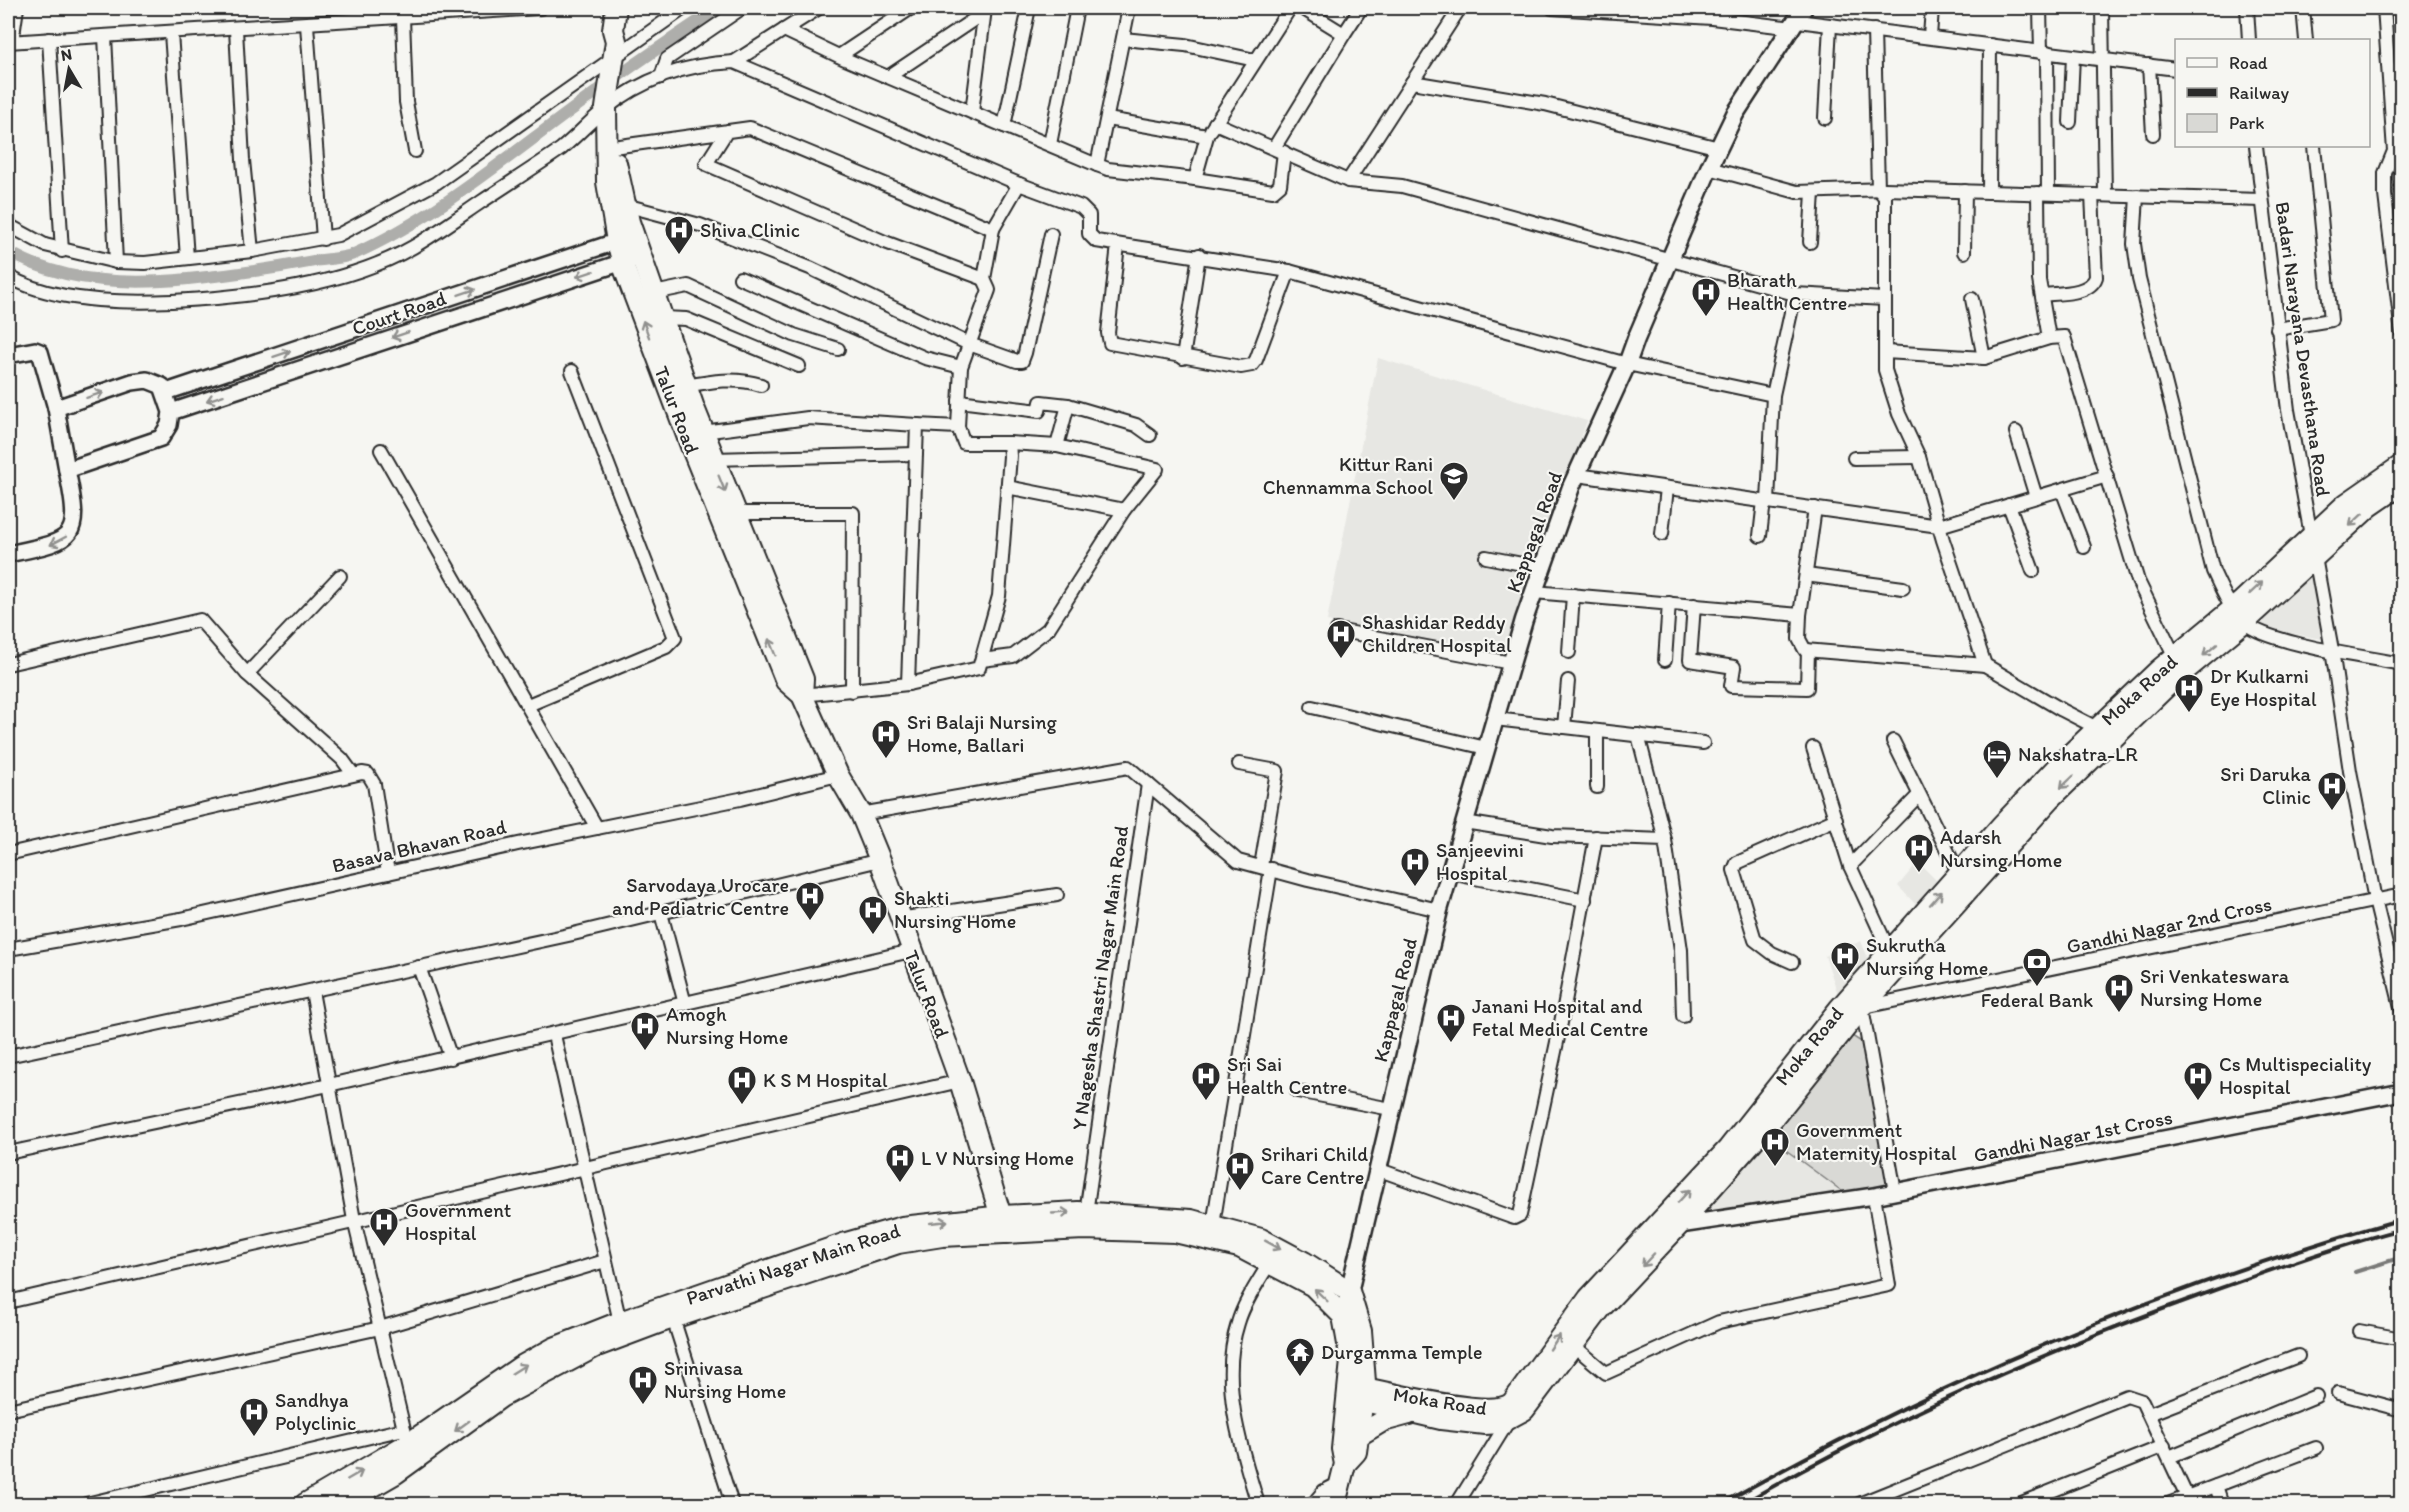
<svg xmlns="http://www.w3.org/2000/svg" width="2409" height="1512" viewBox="0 0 2409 1512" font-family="Itim,sans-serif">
<rect width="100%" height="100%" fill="#f6f6f2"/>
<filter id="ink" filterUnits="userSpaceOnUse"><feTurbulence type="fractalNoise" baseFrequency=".0167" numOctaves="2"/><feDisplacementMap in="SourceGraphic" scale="12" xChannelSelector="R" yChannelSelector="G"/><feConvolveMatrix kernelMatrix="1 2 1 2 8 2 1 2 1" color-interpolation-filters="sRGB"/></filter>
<g filter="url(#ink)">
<g fill="#e7e7e3">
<polygon points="1378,358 1587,421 1503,654 1327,621"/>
<polygon points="2310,571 2325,631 2321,639 2250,626"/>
<polygon points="1918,862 1942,886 1919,908 1898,886"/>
<polygon points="1861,941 1871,966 1839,997 1825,956"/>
<polygon points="1768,1137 1850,1197 1698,1217"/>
</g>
<polygon fill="#d9d9d5" stroke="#828280" stroke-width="1.5" points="1849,1034 1863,1043 1892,1191 1850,1197 1768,1137"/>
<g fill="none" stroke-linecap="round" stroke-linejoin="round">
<polyline stroke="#7a7a78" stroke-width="4" points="2355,1272 2402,1257"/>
<path stroke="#aeaeab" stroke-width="12" d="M8 251C60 283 129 285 188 279 231 275 272 269 314 261 326 259 342 259 354 254 430 220 495 167 562 117 613 79 665 43 718 8"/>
<g stroke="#2b2b2b" stroke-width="16">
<g id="minor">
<polyline points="819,8 784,30 845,59 1097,165 1129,8"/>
<polyline points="1302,8 1344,34 1361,8"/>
<polyline points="1552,8 1712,18 1793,28"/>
<polyline points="2040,8 2041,52"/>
<polyline points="2102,8 2105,195"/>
<polyline points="2247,8 2249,40"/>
<polyline points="2303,8 2306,40"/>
<polyline points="2384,8 2394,151 2385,173 2385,195 2402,334"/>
<polyline points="403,17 406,102 415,151"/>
<polyline points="1798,21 2176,69"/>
<polyline points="307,25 323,239"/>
<polyline points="236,29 243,160 252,251"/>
<polyline points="1874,30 1878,189 1885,197 1885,370 1899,414 1919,457 1943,540 1985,665 2062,710 2097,728"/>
<polyline points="171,33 187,258"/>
<polyline points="105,36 116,262"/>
<polyline points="1930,37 1932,8"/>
<polyline points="49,39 62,251"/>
<polyline points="1123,39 1185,45 1255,60"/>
<polyline points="8,42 540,8"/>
<polyline points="12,42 17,8"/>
<polyline points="2047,52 2048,193"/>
<polyline points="839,56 911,8"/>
<polyline points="734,62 784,30"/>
<polyline points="2149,65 2153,134"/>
<polyline points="2389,72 2402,71"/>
<polyline points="661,77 667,59 742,8"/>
<polyline points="888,77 985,12"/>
<polyline points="1412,82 1545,104 1719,148"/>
<polyline points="972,112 985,9"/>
<polyline points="1825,118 1830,25"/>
<polyline points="2070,122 2073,56"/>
<polyline points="1215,123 1348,181 1460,8"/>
<polyline points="1004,126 1029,8"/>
<polyline points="1211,130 1290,8"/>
<polyline points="1050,144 1077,8"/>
<polyline points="2256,146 2288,410 2332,650 2350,771 2375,900 2402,1011"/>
<polyline points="613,147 750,128 993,229 984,279 885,242 706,164 727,131"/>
<polyline points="1274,148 1344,34"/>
<polyline points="1097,165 1108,169 1195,179 1207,136 1107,119"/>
<polyline points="1709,168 1797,192 1885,189 2261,200"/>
<polyline points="1195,179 1273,191 1280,185 1284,152"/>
<polyline points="1348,181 1402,186 1795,294 1884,299"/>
<polyline points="1989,192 1990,45"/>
<polyline points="2038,193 2039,280 2049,338 2064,337 2138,581 2175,657"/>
<path d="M2137 196 2134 244 2139 279 2213 571C2221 588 2230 610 2245 623 2269 644 2366 657 2402 664"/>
<polyline points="625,205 700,225 810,268 969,344 1017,361 1022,361 1025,353 1051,234"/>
<polyline points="8,225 45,245 116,262 145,263 252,251 338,235 436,183 684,8"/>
<polyline points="993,229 1019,184"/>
<polyline points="1810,242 1813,192"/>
<polyline points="1118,245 1108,333 1110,343 1241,367 1252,365 1256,360 1289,271"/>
<polyline points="1964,252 1965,191"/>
<path d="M8 276C50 302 123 303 172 301 249 297 345 286 413 247 437 233 459 217 481 202 508 184 535 167 561 149 576 137 589 122 605 109 642 79 687 64 734 62L1019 184 1081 207 1089 215V234L1096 241 1289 271 1627 364 1773 395"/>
<polyline points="740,278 925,358 961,367"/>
<polyline points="654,293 688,286 794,335 838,349"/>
<path d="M2042 295C2058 293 2090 295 2096 277L2092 195"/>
<polyline points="1972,299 1984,358"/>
<polyline points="663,318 686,319 799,366"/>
<polyline points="2277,329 2331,320 2314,146"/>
<polyline points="1885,352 1984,358 2049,338"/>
<polyline points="1183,358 1199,255"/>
<path d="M686 386C712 381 735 377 761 385"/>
<polyline points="959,401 1039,411 1041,402 1068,405 1057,446 1009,443"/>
<polyline points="1068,405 1136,425 1150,435"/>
<polyline points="958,427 961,367 989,290 984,279"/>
<polyline points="703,432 808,418 917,425 908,684 802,695"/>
<polyline points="2016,432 2036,497"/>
<polyline points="381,450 597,828"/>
<polyline points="1854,458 1919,457"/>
<polyline points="713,459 916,454"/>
<polyline points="1577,475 1939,526 2107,476"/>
<polyline points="1007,487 1124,510"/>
<polyline points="2062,490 2084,547"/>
<polyline points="1768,502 1773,395 1795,294"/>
<polyline points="2009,505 2033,571"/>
<polyline points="735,513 853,513 852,691"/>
<polyline points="1662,534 1667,488"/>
<polyline points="1760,536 1764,501"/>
<polyline points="1486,557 1543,568"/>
<polyline points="1806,575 1903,588"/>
<polyline points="1534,592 1800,615 1799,639 1805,650 1985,665"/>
<polyline points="1694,605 1690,660 1734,667 1731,686 1807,688 1808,650"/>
<polyline points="1800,615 1815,508"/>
<polyline points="1337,630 1511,663"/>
<polyline points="1569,652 1573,595"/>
<polyline points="982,660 1013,656 1048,629 1124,510 1157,469 1057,446"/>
<polyline points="1665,660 1669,603"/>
<polyline points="8,664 200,620 247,674 342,759 353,774"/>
<polyline points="247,674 340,576"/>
<polyline points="908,684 979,668 999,596 1010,456 1009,443 964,443 958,427 917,425"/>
<polyline points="528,705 666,647 675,638 572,371"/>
<polyline points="1312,707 1486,748"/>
<polyline points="1495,719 1703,743"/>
<polyline points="1564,727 1568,681"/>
<polyline points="1638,735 1665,840"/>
<polyline points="1893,741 1959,874"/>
<polyline points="1813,748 1850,866 1892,957"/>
<polyline points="1239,764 1277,771 1261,866"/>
<polyline points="1597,787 1597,731"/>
<polyline points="861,814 1128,767 1238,861 1308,880 1439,910"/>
<polyline points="1464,822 1552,836 1665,840 1681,950 1683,1016"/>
<polyline points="8,854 362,773 368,774 374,784 388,873"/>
<polyline points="1850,866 1918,796"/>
<polyline points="1450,873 1585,900"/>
<polyline points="661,913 685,1004"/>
<polyline points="899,919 1057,895"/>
<polyline points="8,949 181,919 518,844 740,799 838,775"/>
<polyline points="1792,962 1772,953 1755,940 1734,870 1737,863 1836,819"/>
<polyline points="419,967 451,1058"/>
<polyline points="312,991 354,1220 404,1429 412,1449"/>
<polyline points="1862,1007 1895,1192"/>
<polyline points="1864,1007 2402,895"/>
<polyline points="554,1035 620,1322"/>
<polyline points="8,1056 573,934 880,860"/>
<polyline points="1297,1091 1391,1109"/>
<polyline points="8,1153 329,1085 911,951"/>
<polyline points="1377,1169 1514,1218 1520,1215 1560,1028 1596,837"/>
<polyline points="1086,1213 1148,784"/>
<polyline points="1213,1225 1271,869"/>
<polyline points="8,1302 960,1081"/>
<polyline points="673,1318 732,1504"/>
<polyline points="2359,1331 2402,1339"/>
<polyline points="1574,1346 1606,1373 1719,1322 1889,1285 1874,1196"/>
<polyline points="2338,1393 2402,1410"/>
<polyline points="8,1410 380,1328 605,1261"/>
<polyline points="2149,1414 2298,1356"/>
<polyline points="2169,1457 2316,1396"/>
<polyline points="2216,1486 2222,1504"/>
<polyline points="86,1504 404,1429"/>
<path d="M1258 1504C1241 1449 1219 1381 1238 1323 1244 1302 1259 1281 1270 1262"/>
<polyline points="1313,1504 1324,1491 1338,1484"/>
<polyline points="1457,1504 1509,1420"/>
<polyline points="1859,1504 2127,1396 2142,1401 2187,1497"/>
<polyline points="2019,1504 2164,1446"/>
<polyline points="2168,1504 2316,1448"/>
</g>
</g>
<g stroke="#2b2b2b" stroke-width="20">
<g id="tertiary">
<polyline points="8,355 35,350 40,352 56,408"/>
<polyline points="166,392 627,238"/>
<polyline points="171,412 162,386 147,380 132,382 56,408 67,470 161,438 169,425 171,412 632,259"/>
<path d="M8 554C75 540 82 541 67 470"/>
<polyline points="1673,1226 1874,1196 2402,1092"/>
</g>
</g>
<g stroke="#2b2b2b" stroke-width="21">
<polyline id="secondary" points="1347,1301 1439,910 1524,620 1571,487 1627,364 1636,339 1709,168 1735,114 1804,8"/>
</g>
<g stroke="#2b2b2b" stroke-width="24">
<g id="primary">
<polyline points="616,8 613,30 616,41 606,108 607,182 617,241 624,268 691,446 786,681 802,695 838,775 861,814 880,860 960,1081 1006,1233"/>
<polyline points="616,163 629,222 694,408 803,679 802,695"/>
<path d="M1350 1385C1381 1390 1490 1421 1512 1403L1589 1298 1728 1149 1839 1009 2002 825 2059 765 2159 670 2240 603 2346 504 2402 465"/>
<polyline points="1369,1402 1441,1419 1485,1424 1500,1423 1524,1410 1601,1308 1679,1225 1775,1116 1862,1007 2051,798 2171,682 2244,622 2370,506 2402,484"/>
<polyline points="1358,1436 1383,1421 1409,1414"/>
<polyline points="305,1504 411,1442 520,1367 554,1348 620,1322 846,1243 902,1227 1003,1216 1078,1212 1191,1220 1261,1239 1304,1262 1349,1291 1361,1331 1365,1382 1356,1452 1345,1464"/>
<polyline points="342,1504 396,1473 501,1397 597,1346 661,1322 898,1243 942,1236 1084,1229 1175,1232 1239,1247 1313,1286 1343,1316 1351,1361 1342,1449 1345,1464 1335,1504"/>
</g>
</g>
<use href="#minor" stroke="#f6f6f2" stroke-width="12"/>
<use href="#tertiary" stroke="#f6f6f2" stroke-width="15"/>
<use href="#secondary" stroke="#f6f6f2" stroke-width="16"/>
<use href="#primary" stroke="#f6f6f2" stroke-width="20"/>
<g stroke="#2b2b2b" stroke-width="4">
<path d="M1721 1504C1935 1383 2164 1286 2402 1219"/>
<path d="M1742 1504C1891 1418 2050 1349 2212 1291 2275 1269 2337 1246 2402 1229"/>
</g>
</g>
<defs><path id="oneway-shaft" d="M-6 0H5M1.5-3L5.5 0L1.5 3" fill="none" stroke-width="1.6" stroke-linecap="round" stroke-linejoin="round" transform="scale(1.5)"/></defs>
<g stroke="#90908e">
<use href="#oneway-shaft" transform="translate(585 274) rotate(162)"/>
<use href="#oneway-shaft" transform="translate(467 292) rotate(-19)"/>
<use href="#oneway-shaft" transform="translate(646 329) rotate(-110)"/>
<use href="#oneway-shaft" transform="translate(400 335) rotate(161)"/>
<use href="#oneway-shaft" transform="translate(282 354) rotate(-18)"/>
<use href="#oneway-shaft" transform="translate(95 395) rotate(-18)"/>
<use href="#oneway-shaft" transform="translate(215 398) rotate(162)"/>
<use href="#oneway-shaft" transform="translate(722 484) rotate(68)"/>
<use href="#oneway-shaft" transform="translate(2356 520) rotate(137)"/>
<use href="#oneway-shaft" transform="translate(58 541) rotate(152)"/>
<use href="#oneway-shaft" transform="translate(2256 588) rotate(-43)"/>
<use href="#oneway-shaft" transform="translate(772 647) rotate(-112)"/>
<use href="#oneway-shaft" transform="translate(2210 650) rotate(141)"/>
<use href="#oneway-shaft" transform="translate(2067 782) rotate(136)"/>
<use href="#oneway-shaft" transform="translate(1936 898) rotate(-48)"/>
<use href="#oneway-shaft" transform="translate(1684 1196) rotate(-47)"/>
<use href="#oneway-shaft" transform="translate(1061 1213) rotate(-3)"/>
<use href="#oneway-shaft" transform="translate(939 1222) rotate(-6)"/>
<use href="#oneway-shaft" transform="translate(1273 1245) rotate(29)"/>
<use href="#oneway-shaft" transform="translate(1648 1260) rotate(133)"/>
<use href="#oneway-shaft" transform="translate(1321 1295) rotate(-136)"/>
<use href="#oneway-shaft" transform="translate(1555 1342) rotate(-56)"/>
<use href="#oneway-shaft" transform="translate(519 1369) rotate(-32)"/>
<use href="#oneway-shaft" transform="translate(462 1426) rotate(144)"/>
<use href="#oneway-shaft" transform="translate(355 1475) rotate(-30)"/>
</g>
</g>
<defs>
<g id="hospital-pin" transform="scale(1.5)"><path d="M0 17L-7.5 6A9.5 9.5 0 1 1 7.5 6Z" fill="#2b2b2b" stroke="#f6f6f2"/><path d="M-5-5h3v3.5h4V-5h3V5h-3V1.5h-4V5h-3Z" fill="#fff"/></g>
<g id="school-pin" transform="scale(1.5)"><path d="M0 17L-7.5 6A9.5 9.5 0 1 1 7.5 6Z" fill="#2b2b2b" stroke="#f6f6f2"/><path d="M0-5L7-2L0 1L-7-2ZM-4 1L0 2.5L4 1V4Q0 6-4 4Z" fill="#fff"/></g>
<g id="hotel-pin" transform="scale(1.5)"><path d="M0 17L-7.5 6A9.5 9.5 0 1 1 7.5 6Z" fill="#2b2b2b" stroke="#f6f6f2"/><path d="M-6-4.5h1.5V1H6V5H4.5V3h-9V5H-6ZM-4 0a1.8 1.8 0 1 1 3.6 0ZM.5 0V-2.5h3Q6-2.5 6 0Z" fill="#fff"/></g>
<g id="bank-pin" transform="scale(1.5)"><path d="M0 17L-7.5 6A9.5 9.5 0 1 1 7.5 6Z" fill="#2b2b2b" stroke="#f6f6f2"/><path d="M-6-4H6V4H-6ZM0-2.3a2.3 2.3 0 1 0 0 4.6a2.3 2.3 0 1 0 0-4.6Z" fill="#fff"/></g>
<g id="temple-pin" transform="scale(1.5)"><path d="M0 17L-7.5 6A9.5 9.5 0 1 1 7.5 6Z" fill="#2b2b2b" stroke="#f6f6f2"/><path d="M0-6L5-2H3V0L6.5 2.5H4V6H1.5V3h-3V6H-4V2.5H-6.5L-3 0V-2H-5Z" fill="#fff"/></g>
</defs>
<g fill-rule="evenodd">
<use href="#hospital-pin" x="679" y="230"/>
<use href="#hospital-pin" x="1706" y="292"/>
<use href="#school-pin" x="1454" y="476"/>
<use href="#hospital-pin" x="1341" y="634"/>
<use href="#hospital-pin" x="2189" y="688"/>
<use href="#hospital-pin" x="886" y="734"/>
<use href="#hotel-pin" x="1997" y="754"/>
<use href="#hospital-pin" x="2332" y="786"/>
<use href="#hospital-pin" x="1919" y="848"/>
<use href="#hospital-pin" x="1415" y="862"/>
<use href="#hospital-pin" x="810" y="896"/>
<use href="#hospital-pin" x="873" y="910"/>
<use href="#hospital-pin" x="1845" y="956"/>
<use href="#bank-pin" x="2037" y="962"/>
<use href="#hospital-pin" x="2119" y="988"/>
<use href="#hospital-pin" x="1451" y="1018"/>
<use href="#hospital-pin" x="645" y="1026"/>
<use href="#hospital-pin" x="1206" y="1076"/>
<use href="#hospital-pin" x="2198" y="1076"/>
<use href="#hospital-pin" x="742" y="1080"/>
<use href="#hospital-pin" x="1775" y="1142"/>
<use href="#hospital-pin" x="900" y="1158"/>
<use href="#hospital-pin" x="1240" y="1166"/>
<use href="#hospital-pin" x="384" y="1222"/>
<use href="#temple-pin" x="1300" y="1352"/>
<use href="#hospital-pin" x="643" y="1380"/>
<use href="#hospital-pin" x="254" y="1412"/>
</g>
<g text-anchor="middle" stroke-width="4.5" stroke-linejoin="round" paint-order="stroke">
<g font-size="20" fill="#2b2b2b" stroke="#f6f6f2" text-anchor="start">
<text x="700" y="237">Shiva Clinic</text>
<text x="1727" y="287">Bharath<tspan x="1727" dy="23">Health Centre</tspan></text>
<text x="1433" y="471" text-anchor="end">Kittur Rani<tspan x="1433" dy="23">Chennamma School</tspan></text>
<text x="1362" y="629">Shashidar Reddy<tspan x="1362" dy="23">Children Hospital</tspan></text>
<text x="2210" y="683">Dr Kulkarni<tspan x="2210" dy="23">Eye Hospital</tspan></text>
<text x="907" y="729">Sri Balaji Nursing<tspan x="907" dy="23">Home, Ballari</tspan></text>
<text x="2018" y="761">Nakshatra-LR</text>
<text x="2311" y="781" text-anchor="end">Sri Daruka<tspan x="2311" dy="23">Clinic</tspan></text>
<text x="1940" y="844">Adarsh<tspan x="1940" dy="23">Nursing Home</tspan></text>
<text x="1436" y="857">Sanjeevini<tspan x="1436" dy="23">Hospital</tspan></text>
<text x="789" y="892" text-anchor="end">Sarvodaya Urocare<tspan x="789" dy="23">and Pediatric Centre</tspan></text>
<text x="894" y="905">Shakti<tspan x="894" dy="23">Nursing Home</tspan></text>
<text x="1866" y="952">Sukrutha<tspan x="1866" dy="23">Nursing Home</tspan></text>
<text x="2140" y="983">Sri Venkateswara<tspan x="2140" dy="23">Nursing Home</tspan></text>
<text x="2037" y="1007" text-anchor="middle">Federal Bank</text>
<text x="1472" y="1013">Janani Hospital and<tspan x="1472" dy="23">Fetal Medical Centre</tspan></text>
<text x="666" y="1021">Amogh<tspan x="666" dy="23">Nursing Home</tspan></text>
<text x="1227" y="1071">Sri Sai<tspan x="1227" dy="23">Health Centre</tspan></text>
<text x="2219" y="1071">Cs Multispeciality<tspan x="2219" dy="23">Hospital</tspan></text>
<text x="763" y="1087">K S M Hospital</text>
<text x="1796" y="1137">Government<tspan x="1796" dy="23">Maternity Hospital</tspan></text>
<text x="1261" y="1161">Srihari Child<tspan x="1261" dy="23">Care Centre</tspan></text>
<text x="921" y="1165">L V Nursing Home</text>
<text x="405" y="1217">Government<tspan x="405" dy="23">Hospital</tspan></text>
<text x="1321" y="1359">Durgamma Temple</text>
<text x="664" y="1375">Srinivasa<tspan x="664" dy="23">Nursing Home</tspan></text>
<text x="275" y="1407">Sandhya<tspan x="275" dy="23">Polyclinic</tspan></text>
</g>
<g font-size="20" fill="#2b2b2b" stroke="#f6f6f2">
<text transform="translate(399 313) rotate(-19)" y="7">Court Road</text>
<text transform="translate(2303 349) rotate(82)" y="7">Badari Narayana Devasthana Road</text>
<text transform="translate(677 410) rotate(69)" y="7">Talur Road</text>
<text transform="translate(1534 532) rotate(-70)" y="7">Kappagal Road</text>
<text transform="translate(2139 690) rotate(-42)" y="7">Moka Road</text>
<text transform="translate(419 846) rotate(-13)" y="7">Basava Bhavan Road</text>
<text transform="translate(2169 925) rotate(-12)" y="7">Gandhi Nagar 2nd Cross</text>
<text transform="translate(1100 978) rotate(-82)" y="7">Y Nagesha Shastri Nagar Main Road</text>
<text transform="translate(927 994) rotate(69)" y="7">Talur Road</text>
<text transform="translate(1395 1000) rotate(-76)" y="7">Kappagal Road</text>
<text transform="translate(1809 1046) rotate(-51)" y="7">Moka Road</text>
<text transform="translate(2073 1136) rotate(-11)" y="7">Gandhi Nagar 1st Cross</text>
<text transform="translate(793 1264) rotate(-18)" y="7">Parvathi Nagar Main Road</text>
<text transform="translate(1440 1401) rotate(9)" y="7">Moka Road</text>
</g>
</g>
<rect width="2409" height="1512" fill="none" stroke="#f6f6f2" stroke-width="30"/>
<rect x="15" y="15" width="2379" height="1482" fill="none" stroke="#2b2b2b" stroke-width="2" filter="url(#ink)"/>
<rect x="2175" y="39" width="195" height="108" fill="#f6f6f2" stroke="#a5a5a2" stroke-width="1.5"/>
<rect x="2187" y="58" width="30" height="9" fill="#f6f6f2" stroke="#a5a5a2" stroke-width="1.5"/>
<text x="2229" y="69" font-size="18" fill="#2b2b2b">Road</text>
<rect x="2187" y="88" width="30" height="9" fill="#2b2b2b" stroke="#a5a5a2" stroke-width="1.5"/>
<text x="2229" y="99" font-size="18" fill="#2b2b2b">Railway</text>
<rect x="2187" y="114" width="30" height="18" fill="#d9d9d5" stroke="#a5a5a2" stroke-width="1.5"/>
<text x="2229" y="129" font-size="18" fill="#2b2b2b">Park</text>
<g transform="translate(69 69) rotate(350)" stroke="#f6f6f2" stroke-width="4.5" paint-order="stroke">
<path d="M0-4.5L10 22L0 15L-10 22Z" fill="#2b2b2b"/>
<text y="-9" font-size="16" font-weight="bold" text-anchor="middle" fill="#2b2b2b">N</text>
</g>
</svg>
